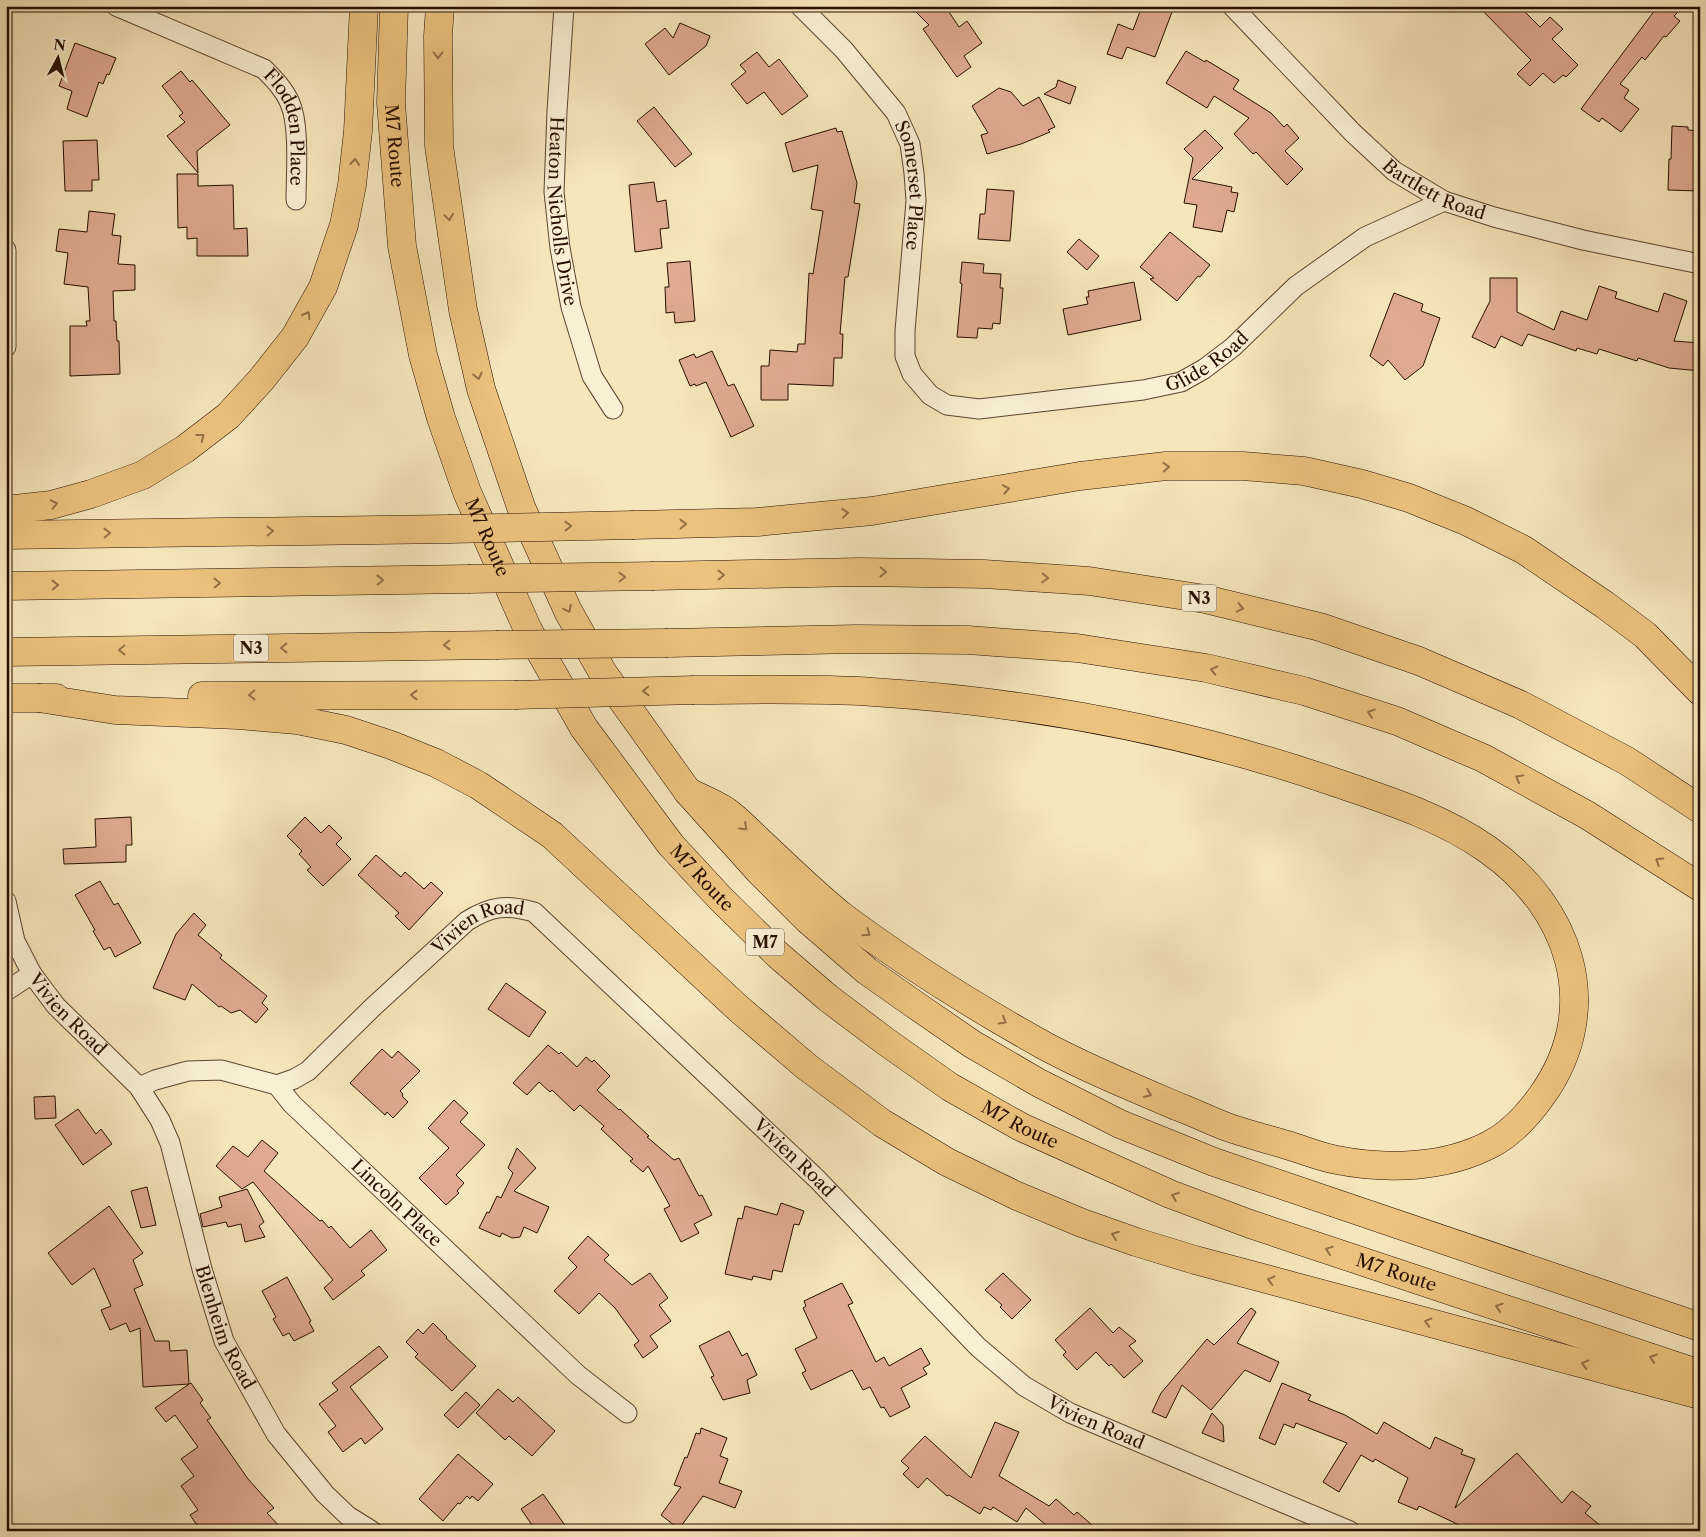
<svg xmlns="http://www.w3.org/2000/svg" width="1706" height="1537" viewBox="0 0 1706 1537" font-family="'Libre Caslon Text',serif">
<rect width="100%" height="100%" fill="#f6e6bb"/>
<filter id="stains"><feTurbulence type="fractalNoise" baseFrequency=".004" numOctaves="4"/><feColorMatrix values="0 0 0 0 .2 0 0 0 0 .09 0 0 0 0 .02 0 0 0 .5 -.17"/></filter>
<radialGradient id="worn" r=".72"><stop offset=".6" stop-color="#630" stop-opacity="0"/><stop offset="1" stop-color="#630" stop-opacity=".3"/></radialGradient>
<g fill="#dfaa91" stroke="#270e00">
<polygon points="910,6 945,6 959,27 967,21 982,43 964,56 971,67 957,77 923,29 929,25"/>
<polygon points="1142,6 1158,6 1172,12 1155,57 1127,47 1122,59 1107,54 1118,24 1133,30"/>
<polygon points="1478,6 1519,6 1540,27 1550,17 1563,29 1552,39 1578,65 1566,77 1563,75 1554,83 1543,73 1530,86 1517,74 1531,60"/>
<polygon points="1658,6 1684,6 1674,16 1680,21 1666,37 1664,36 1645,60 1642,57 1620,84 1629,90 1624,98 1639,109 1621,132 1602,118 1599,122 1581,109"/>
<polygon points="680,23 710,36 706,46 669,75 645,44 665,28 673,38"/>
<polygon points="75,43 116,58 109,75 107,74 103,84 99,82 87,117 67,109 72,91 59,86"/>
<polygon points="1186,51 1205,62 1206,60 1239,80 1233,89 1271,113 1284,127 1287,124 1299,138 1285,151 1303,169 1287,185 1256,152 1253,154 1234,134 1249,118 1214,96 1207,108 1166,83"/>
<polygon points="757,52 769,67 779,59 808,96 782,115 764,92 747,104 731,84 746,72 740,65"/>
<polygon points="181,71 190,82 192,80 230,125 197,151 198,173 167,136 185,122 179,116 183,113 162,86"/>
<polygon points="1058,80 1076,87 1070,104 1044,94 1056,87"/>
<polygon points="999,88 1011,92 1023,106 1039,97 1055,127 1048,130 1050,132 1021,144 987,154 981,135 988,133 972,106"/>
<polygon points="654,107 692,154 675,167 637,121"/>
<polygon points="1672,126 1688,127 1688,130 1700,131 1700,191 1668,190 1669,159 1671,159"/>
<polygon points="836,128 837,132 842,131 857,183 854,203 860,204 848,277 845,277 840,334 843,334 842,358 834,358 833,386 788,384 788,400 761,400 761,366 769,366 770,350 797,352 798,344 805,344 809,273 813,274 823,211 811,209 818,165 793,172 785,143"/>
<polygon points="1205,130 1223,148 1192,179 1232,187 1231,192 1238,193 1234,212 1227,210 1222,232 1193,227 1197,205 1184,203 1193,158 1184,149"/>
<polygon points="97,140 99,180 92,180 92,191 65,191 63,141"/>
<polygon points="177,174 198,174 198,186 233,185 234,229 247,228 248,256 197,256 197,238 187,239 187,227 178,228"/>
<polygon points="654,182 657,202 666,200 669,228 660,229 662,248 635,252 629,185"/>
<polygon points="987,189 1014,191 1010,241 978,239 980,214 985,214"/>
<polygon points="89,211 115,214 112,235 121,236 118,264 135,265 135,290 113,291 114,321 116,321 117,341 119,341 120,374 70,376 70,326 87,326 86,321 90,321 88,287 64,284 68,253 56,251 59,229 87,232"/>
<polygon points="1170,232 1210,265 1200,277 1198,276 1177,301 1150,279 1154,278 1140,267"/>
<polygon points="1079,239 1099,256 1087,270 1067,252"/>
<polygon points="690,261 695,321 675,323 674,312 666,313 665,287 669,287 667,263"/>
<polygon points="962,262 984,264 983,273 1001,274 1000,288 1003,288 1000,324 993,323 992,329 978,328 977,338 957,337 962,284 960,283"/>
<polygon points="1490,278 1517,278 1517,312 1554,330 1561,311 1587,320 1599,286 1617,292 1615,298 1658,312 1664,293 1687,301 1674,341 1700,343 1700,371 1669,368 1638,358 1637,361 1599,349 1597,354 1577,348 1576,351 1528,334 1522,346 1501,336 1495,348 1472,337 1490,301"/>
<polygon points="1134,282 1141,320 1068,335 1063,309 1088,304 1086,297 1089,297 1088,291"/>
<polygon points="1394,293 1423,304 1421,311 1440,318 1423,366 1405,380 1388,360 1383,366 1370,356"/>
<polygon points="712,351 728,386 734,384 754,426 731,437 706,382 696,386 695,384 690,386 679,360 694,354 696,358"/>
<polygon points="131,817 132,845 126,845 126,862 64,864 63,849 96,847 95,819"/>
<polygon points="305,817 321,833 329,825 342,838 336,844 351,859 323,886 307,870 311,867 299,854 302,851 287,836"/>
<polygon points="376,855 401,877 405,872 424,889 431,882 443,893 409,930 395,916 399,913 358,875"/>
<polygon points="100,881 114,905 118,903 141,943 115,957 110,947 104,950 93,931 95,930 75,895"/>
<polygon points="194,913 206,925 198,935 222,955 220,958 267,996 262,1003 268,1009 256,1023 240,1010 231,1013 221,1006 219,1007 192,984 185,1000 153,988 176,934"/>
<polygon points="506,983 546,1012 529,1037 488,1009"/>
<polygon points="548,1045 559,1054 561,1052 577,1067 586,1057 592,1062 594,1060 610,1076 597,1090 619,1110 620,1109 649,1136 647,1137 674,1160 679,1158 699,1196 702,1195 712,1215 694,1224 699,1233 681,1242 664,1209 670,1206 648,1166 643,1172 630,1161 633,1159 601,1129 604,1126 580,1105 574,1111 552,1090 550,1092 539,1082 527,1095 513,1083"/>
<polygon points="382,1049 392,1058 398,1051 420,1071 400,1091 403,1094 402,1096 408,1102 393,1118 387,1112 385,1115 350,1083"/>
<polygon points="55,1096 56,1118 35,1119 34,1097"/>
<polygon points="454,1100 468,1113 460,1122 485,1145 456,1175 464,1183 457,1191 459,1193 446,1205 419,1178 449,1148 428,1128"/>
<polygon points="78,1109 96,1134 101,1129 112,1144 83,1165 55,1125"/>
<polygon points="262,1140 278,1153 264,1171 320,1221 322,1220 329,1228 331,1226 350,1248 371,1230 387,1250 361,1271 365,1275 333,1300 324,1288 333,1280 253,1182 242,1189 216,1166 233,1146 248,1157"/>
<polygon points="517,1148 536,1168 514,1191 549,1207 537,1233 524,1227 520,1237 512,1238 502,1233 500,1237 479,1228 487,1212 489,1213 497,1196 501,1198 513,1173 508,1168"/>
<polygon points="147,1187 156,1225 141,1228 131,1191"/>
<polygon points="247,1189 264,1222 259,1226 265,1237 245,1242 241,1224 228,1227 226,1222 203,1227 200,1214 222,1207 219,1197"/>
<polygon points="781,1203 804,1211 799,1225 794,1224 782,1272 773,1270 771,1280 753,1276 752,1280 725,1274 738,1218 742,1219 745,1206 777,1215"/>
<polygon points="109,1206 143,1253 133,1260 143,1285 134,1289 155,1341 169,1341 170,1351 187,1350 189,1384 191,1383 203,1400 200,1403 211,1418 207,1420 248,1479 274,1508 267,1513 284,1531 201,1531 190,1515 198,1510 181,1486 194,1476 181,1459 198,1447 175,1415 166,1422 155,1408 189,1384 143,1387 140,1328 130,1332 126,1323 110,1330 101,1310 111,1306 94,1268 72,1285 48,1253"/>
<polygon points="588,1236 609,1255 604,1260 632,1285 650,1273 668,1298 659,1305 671,1321 650,1336 658,1347 643,1358 634,1345 639,1341 615,1308 599,1293 579,1314 554,1291 577,1267 568,1258"/>
<polygon points="1003,1273 1031,1300 1012,1319 1000,1307 1002,1305 985,1290"/>
<polygon points="287,1277 311,1321 309,1322 314,1331 294,1341 289,1333 283,1336 273,1319 276,1317 262,1291"/>
<polygon points="842,1283 853,1303 848,1305 876,1362 884,1357 889,1366 921,1348 930,1364 923,1368 927,1374 901,1388 910,1407 890,1417 884,1407 881,1408 870,1387 863,1390 852,1370 811,1390 802,1373 806,1371 795,1349 817,1338 803,1308 806,1306 804,1301"/>
<polygon points="1090,1308 1113,1333 1119,1327 1136,1341 1129,1346 1143,1361 1124,1378 1111,1364 1109,1366 1096,1352 1077,1370 1063,1355 1066,1352 1055,1340"/>
<polygon points="1251,1308 1256,1312 1237,1343 1279,1362 1270,1382 1245,1370 1211,1410 1182,1385 1166,1418 1152,1412 1161,1393 1207,1339 1214,1345"/>
<polygon points="433,1323 447,1337 446,1338 476,1366 452,1391 415,1357 418,1354 406,1342 418,1329 423,1334"/>
<polygon points="729,1331 742,1356 747,1353 757,1375 747,1380 750,1393 723,1400 711,1377 714,1376 699,1346"/>
<polygon points="379,1346 388,1357 350,1387 383,1429 365,1444 361,1438 343,1452 328,1432 336,1426 319,1404 338,1390 332,1383"/>
<polygon points="1282,1383 1311,1395 1308,1400 1345,1415 1377,1434 1384,1422 1430,1449 1435,1437 1463,1450 1461,1454 1475,1459 1455,1508 1517,1453 1562,1503 1572,1491 1591,1506 1585,1513 1607,1531 1472,1531 1419,1506 1417,1510 1398,1502 1408,1478 1375,1459 1373,1462 1361,1455 1339,1492 1323,1482 1347,1443 1296,1423 1294,1428 1284,1424 1275,1445 1259,1438"/>
<polygon points="498,1389 513,1402 518,1397 555,1431 532,1456 509,1436 505,1440 476,1413"/>
<polygon points="466,1392 480,1405 458,1428 444,1415"/>
<polygon points="1212,1413 1223,1425 1224,1442 1202,1433"/>
<polygon points="995,1422 1019,1432 999,1476 1049,1506 1056,1499 1074,1515 1077,1512 1099,1531 1053,1531 1026,1508 1017,1522 993,1507 991,1510 984,1507 980,1514 949,1495 947,1496 927,1478 918,1488 903,1474 909,1468 901,1461 925,1436 971,1478"/>
<polygon points="701,1428 727,1438 720,1456 728,1459 719,1483 742,1491 735,1508 703,1496 679,1529 661,1515 681,1487 674,1485 685,1457 687,1458 696,1433 700,1434"/>
<polygon points="458,1454 493,1484 478,1501 472,1496 470,1499 467,1496 460,1504 458,1503 443,1521 419,1499"/>
<polygon points="543,1494 569,1531 536,1531 521,1509"/>
</g>
<g fill="none" stroke-linecap="round" stroke-linejoin="round">
<g stroke="#5b442f" stroke-width="21">
<g id="street">
<path id="s1" d="M116 6 264 69C274 79 284 89 290 103 300 126 296 174 296 200"/>
<path id="s2" d="M564 6 557 111 554 192 560 248 571 307 592 376 613 409"/>
<path id="s3" d="M800 6 844 50 896 113 910 144 914 173 916 201 905 331V356L912 374 930 395 947 405 979 409 1143 390 1181 382 1204 369 1233 347 1296 286 1365 237 1444 201"/>
<path id="s4" d="M1232 6 1353 133 1394 171 1444 201 1494 217 1583 240 1700 264"/>
<polyline points="6,250 6,347"/>
<path id="s5" d="M6 901 15 941 32 974 56 1006 139 1087 160 1120 170 1143 202 1269 224 1341 276 1434 325 1494 348 1516 372 1531"/>
<polyline points="6,991 32,974"/>
<path id="s6" d="M277 1085 294 1079 308 1071 373 1007 467 921C491 906 507 904 534 912L817 1179 978 1347 1024 1386 1070 1413 1350 1531"/>
<path id="s7" d="M139 1087 155 1080 188 1071 221 1070 277 1085 292 1104 578 1375 627 1413"/>
</g>
</g>
<g stroke="#270e00" stroke-width="29">
<g id="highway">
<path id="s8" d="M394 6 391 103 402 246 423 355 441 418 467 492 528 630 584 728 671 845 720 898 778 955 828 998 885 1041 950 1087 1021 1127 1170 1194 1250 1224 1700 1374"/>
<polyline points="440,6 438,36 439,146 463,310 481,389 521,507 568,611 603,673 688,792 759,871 808,920 867,971 914,1004 972,1044 1039,1083 1120,1124 1214,1162 1700,1327"/>
<polyline points="6,510 51,505 91,494 143,475 185,449 228,416 261,380 295,337 323,287 344,225 352,185 358,131 364,6"/>
<polyline points="634,525 757,522 872,511 1080,476 1166,466 1243,466 1304,471 1362,484 1409,498 1466,521 1524,550 1605,605 1645,635 1700,691"/>
<polyline points="6,535 449,529"/>
<polyline points="654,576 860,572 984,574 1089,581 1205,599 1320,627 1419,661 1521,705 1627,761 1700,809"/>
<polyline points="6,586 468,579"/>
<polyline points="668,643 856,639 968,640 1077,648 1206,668 1304,691 1397,721 1483,758 1587,815 1700,887"/>
<polyline points="6,652 496,645"/>
<polyline points="202,696 515,695"/>
<polyline points="6,698 56,698"/>
<polyline points="39,698 115,710 238,715 297,720 346,730 391,745 436,763 478,785 552,835 739,1009 807,1067 882,1123 947,1162 1017,1196 1082,1223 1136,1242 1195,1260 1700,1395"/>
<path d="M688 792C701 798 714 803 726 811 737 819 747 829 757 839 784 864 813 893 842 916 906 964 975 1007 1045 1046 1088 1069 1134 1088 1179 1107 1195 1113 1211 1121 1227 1127 1247 1134 1267 1139 1287 1145 1304 1150 1320 1157 1337 1160 1387 1170 1446 1168 1491 1144 1512 1133 1529 1114 1543 1094 1604 1007 1570 907 1487 849 1441 817 1387 800 1334 782 1186 731 1029 702 873 692 814 688 754 690 694 690"/>
</g>
</g>
<use href="#street" stroke="#f9efd3" stroke-width="19"/>
<use href="#highway" stroke="#ebc37e" stroke-width="28"/>
<g stroke="#270e00" stroke-width="29" stroke-linecap="butt">
<g id="highway-bridge">
<polyline points="449,529 634,525"/>
<polyline points="468,579 654,576"/>
<polyline points="496,645 668,643"/>
<polyline points="515,695 694,690"/>
</g>
</g>
<use href="#highway-bridge" stroke="#ebc37e" stroke-width="28"/>
</g>
<defs><path id="oneway-chevron" d="M-2-3.5L2.5 0L-2 3.5" fill="none" stroke-width="1.6" stroke-linecap="round" stroke-linejoin="round" transform="scale(1.25)"/></defs>
<g stroke="#937245">
<use href="#oneway-chevron" transform="translate(438 55) rotate(90)"/>
<use href="#oneway-chevron" transform="translate(355 162) rotate(-84)"/>
<use href="#oneway-chevron" transform="translate(449 217) rotate(82)"/>
<use href="#oneway-chevron" transform="translate(307 315) rotate(-60)"/>
<use href="#oneway-chevron" transform="translate(478 376) rotate(77)"/>
<use href="#oneway-chevron" transform="translate(201 437) rotate(-38)"/>
<use href="#oneway-chevron" transform="translate(1166 467) rotate(-3)"/>
<use href="#oneway-chevron" transform="translate(1006 489) rotate(-9)"/>
<use href="#oneway-chevron" transform="translate(54 504) rotate(-12)"/>
<use href="#oneway-chevron" transform="translate(845 513) rotate(-6)"/>
<use href="#oneway-chevron" transform="translate(683 524) rotate(-1)"/>
<use href="#oneway-chevron" transform="translate(568 526) rotate(-1)"/>
<use href="#oneway-chevron" transform="translate(270 531) rotate(-1)"/>
<use href="#oneway-chevron" transform="translate(107 533) rotate(-1)"/>
<use href="#oneway-chevron" transform="translate(883 572) rotate(1)"/>
<use href="#oneway-chevron" transform="translate(721 575) rotate(-1)"/>
<use href="#oneway-chevron" transform="translate(622 577) rotate(-1)"/>
<use href="#oneway-chevron" transform="translate(1045 578) rotate(4)"/>
<use href="#oneway-chevron" transform="translate(380 580) rotate(-1)"/>
<use href="#oneway-chevron" transform="translate(217 583) rotate(-1)"/>
<use href="#oneway-chevron" transform="translate(55 585) rotate(-1)"/>
<use href="#oneway-chevron" transform="translate(1240 608) rotate(13)"/>
<use href="#oneway-chevron" transform="translate(568 609) rotate(64)"/>
<use href="#oneway-chevron" transform="translate(447 645) rotate(179)"/>
<use href="#oneway-chevron" transform="translate(284 648) rotate(179)"/>
<use href="#oneway-chevron" transform="translate(122 650) rotate(179)"/>
<use href="#oneway-chevron" transform="translate(1214 670) rotate(-167)"/>
<use href="#oneway-chevron" transform="translate(646 691) rotate(178)"/>
<use href="#oneway-chevron" transform="translate(252 695) rotate(179)"/>
<use href="#oneway-chevron" transform="translate(414 695) rotate(180)"/>
<use href="#oneway-chevron" transform="translate(1371 713) rotate(-162)"/>
<use href="#oneway-chevron" transform="translate(1519 778) rotate(-151)"/>
<use href="#oneway-chevron" transform="translate(744 827) rotate(43)"/>
<use href="#oneway-chevron" transform="translate(1659 861) rotate(-148)"/>
<use href="#oneway-chevron" transform="translate(867 933) rotate(35)"/>
<use href="#oneway-chevron" transform="translate(1003 1021) rotate(31)"/>
<use href="#oneway-chevron" transform="translate(1148 1094) rotate(23)"/>
<use href="#oneway-chevron" transform="translate(1175 1196) rotate(-159)"/>
<use href="#oneway-chevron" transform="translate(1115 1235) rotate(-160)"/>
<use href="#oneway-chevron" transform="translate(1329 1250) rotate(-162)"/>
<use href="#oneway-chevron" transform="translate(1271 1280) rotate(-165)"/>
<use href="#oneway-chevron" transform="translate(1499 1307) rotate(-162)"/>
<use href="#oneway-chevron" transform="translate(1428 1322) rotate(-165)"/>
<use href="#oneway-chevron" transform="translate(1653 1358) rotate(-162)"/>
<use href="#oneway-chevron" transform="translate(1585 1364) rotate(-165)"/>
</g>
<g text-anchor="middle" stroke-width="4" stroke-linejoin="round" paint-order="stroke">
<g fill="#f9efd3" stroke="#66523f" stroke-width="1">
<rect x="1181.5" y="584.5" width="35" height="27" rx="4"/>
<rect x="233.5" y="634.5" width="35" height="27" rx="4"/>
<rect x="746" y="928.5" width="38" height="27" rx="4"/>
</g>
<g font-size="16" font-weight="bold" fill="#270e00">
<text x="1199" y="604">N3</text>
<text x="251" y="654">N3</text>
<text x="765" y="948">M7</text>
</g>
<g font-size="18" fill="#270e00" stroke="#f9efd3">
<text dy="6" stroke="none"><textPath href="#s1" startOffset="226">Flodden Place</textPath></text>
<text dy="6" stroke="none"><textPath href="#s8" startOffset="140">M7 Route</textPath></text>
<text dy="6" stroke="none"><textPath href="#s3" startOffset="219">Somerset Place</textPath></text>
<text dy="6" stroke="none"><textPath href="#s4" startOffset="276">Bartlett Road</textPath></text>
<text dy="6" stroke="none"><textPath href="#s2" startOffset="206">Heaton Nicholls Drive</textPath></text>
<text dy="6" stroke="none"><textPath href="#s3" startOffset="726">Glide Road</textPath></text>
<text dy="6" stroke="none"><textPath href="#s8" startOffset="545">M7 Route</textPath></text>
<text dy="6" stroke="none"><textPath href="#s8" startOffset="950">M7 Route</textPath></text>
<text dy="6" stroke="none"><textPath href="#s6" startOffset="261">Vivien Road</textPath></text>
<text dy="6" stroke="none"><textPath href="#s5" startOffset="132">Vivien Road</textPath></text>
<text dy="6" stroke="none"><textPath href="#s8" startOffset="1355">M7 Route</textPath></text>
<text dy="6" stroke="none"><textPath href="#s6" startOffset="681">Vivien Road</textPath></text>
<text dy="6" stroke="none"><textPath href="#s7" startOffset="311">Lincoln Place</textPath></text>
<text dy="6" stroke="none"><textPath href="#s8" startOffset="1760">M7 Route</textPath></text>
<text dy="6" stroke="none"><textPath href="#s5" startOffset="491">Blenheim Road</textPath></text>
<text dy="6" stroke="none"><textPath href="#s6" startOffset="1086">Vivien Road</textPath></text>
</g>
</g>
<rect width="1706" height="1537" fill="none" stroke="#f6e6bb" stroke-width="25"/>
<rect x="8" y="8" width="1691" height="1522" fill="none" stroke="#270e00" stroke-width="2.5"/>
<rect x="12" y="12" width="1681" height="1512" fill="none" stroke="#270e00"/>
<g transform="translate(58 58) rotate(7)" stroke="#f9efd3" stroke-width="4" paint-order="stroke">
<path d="M0-4L9 19L0 12L-9 19Z" fill="#270e00"/>
<text y="-8" font-size="14" font-weight="bold" text-anchor="middle" fill="#270e00">N</text>
</g>
<rect width="100%" height="100%" filter="url(#stains)"/>
<rect width="100%" height="100%" fill="url(#worn)"/>
</svg>
